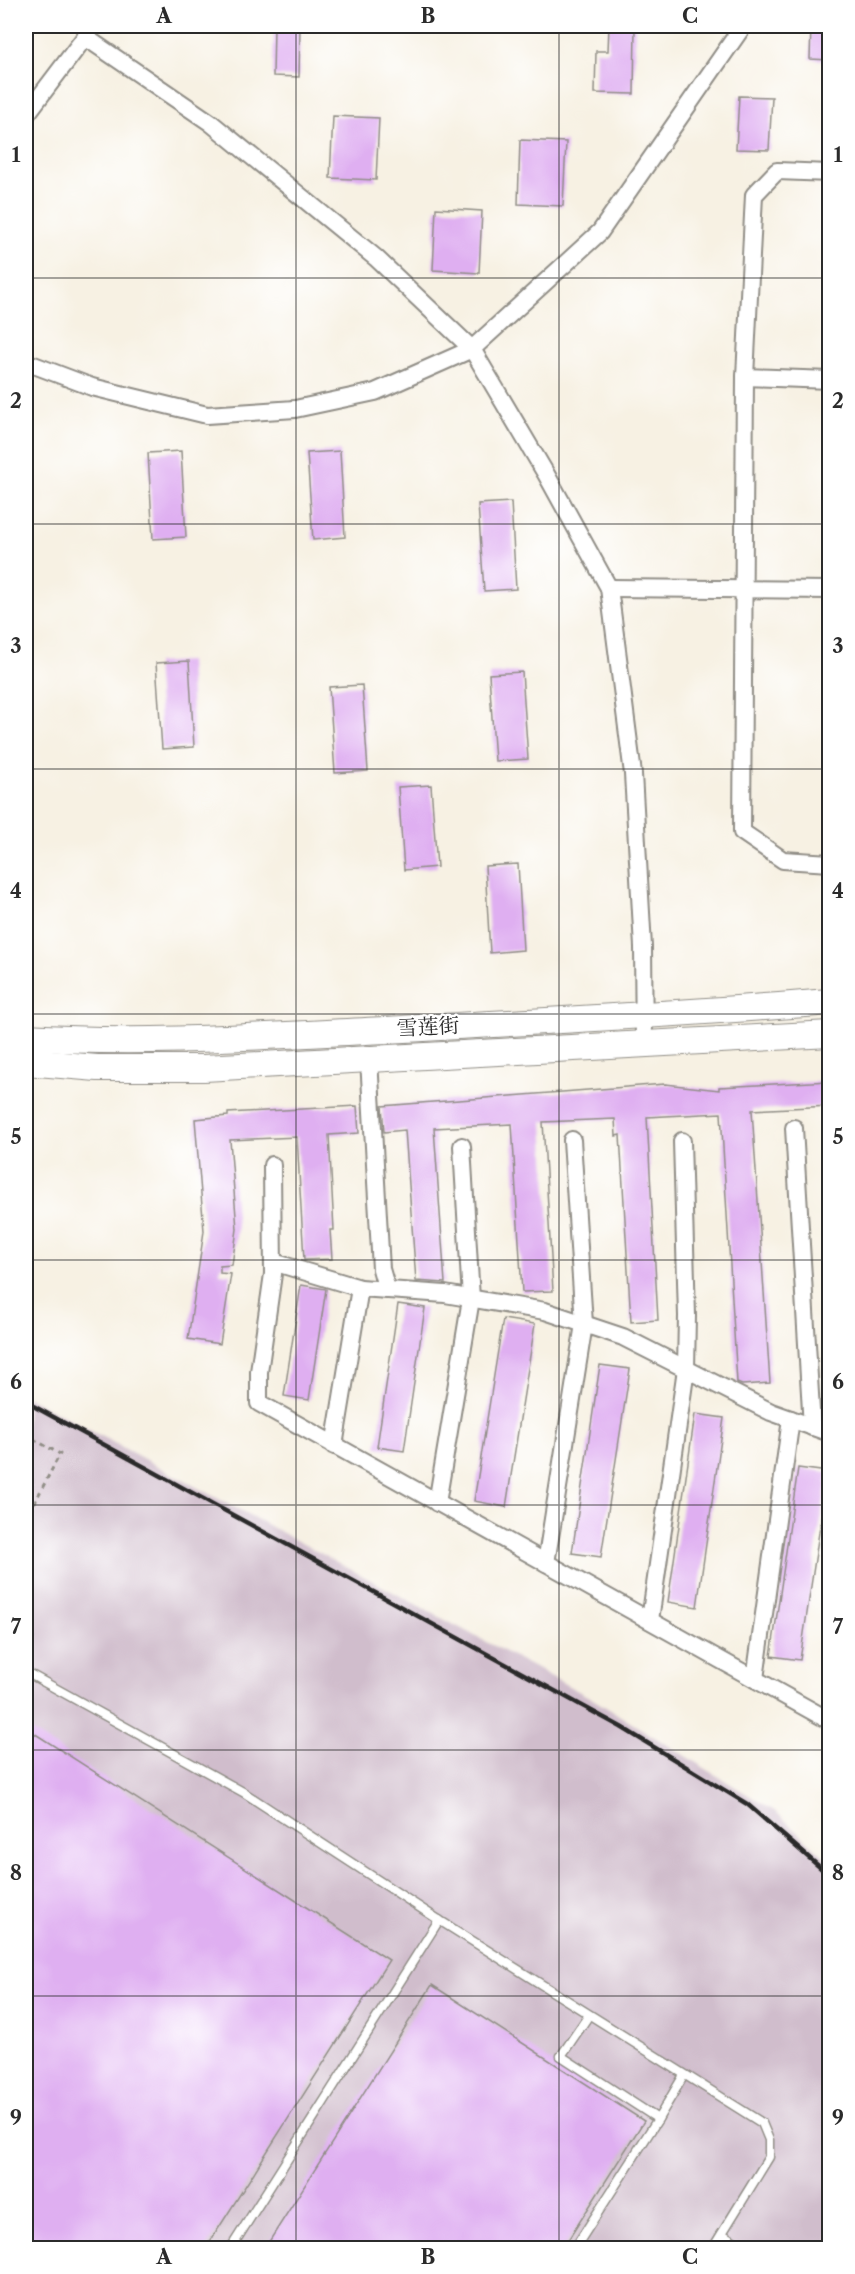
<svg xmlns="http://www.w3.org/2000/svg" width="855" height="2274" viewBox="0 0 855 2274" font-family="'Libre Caslon Text','Noto Serif SC',serif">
<rect width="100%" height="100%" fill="#fff"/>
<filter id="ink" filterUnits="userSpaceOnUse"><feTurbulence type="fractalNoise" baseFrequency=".0167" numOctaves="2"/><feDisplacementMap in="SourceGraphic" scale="12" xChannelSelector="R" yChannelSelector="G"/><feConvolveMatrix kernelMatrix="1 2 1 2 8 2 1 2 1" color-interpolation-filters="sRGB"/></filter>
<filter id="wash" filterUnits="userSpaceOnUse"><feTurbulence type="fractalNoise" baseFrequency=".008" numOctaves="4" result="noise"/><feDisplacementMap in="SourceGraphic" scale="24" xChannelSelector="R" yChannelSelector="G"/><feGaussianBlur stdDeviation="1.35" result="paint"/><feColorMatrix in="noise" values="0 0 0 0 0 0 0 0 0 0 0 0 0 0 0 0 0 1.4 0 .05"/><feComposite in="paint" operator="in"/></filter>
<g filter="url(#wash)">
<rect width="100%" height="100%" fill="#f7f1e3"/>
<polygon fill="#d0bdcc" points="26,1396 591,1698 776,1812 829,1861 829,2248 26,2248"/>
<g id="blocks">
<g fill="#dfaff1">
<polygon points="274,26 300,26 299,77 273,76"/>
<polygon points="609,26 635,26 634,94 595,93 596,51 608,51"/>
<polygon points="811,26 830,26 830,60 810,59"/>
<polygon points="739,96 772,97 769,150 736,149"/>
<polygon points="333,116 379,118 376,180 330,178"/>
<polygon points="520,140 566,142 563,206 518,204"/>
<polygon points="436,208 482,211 479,273 433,270"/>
<polygon points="181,451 186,537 153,539 148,453"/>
<polygon points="340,451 345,537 313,540 307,453"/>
<polygon points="511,502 516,589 484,591 478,504"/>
<polygon points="189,661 194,747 162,749 156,663"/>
<polygon points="522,672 528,759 495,761 489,674"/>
<polygon points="362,685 368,771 335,773 329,687"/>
<polygon points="431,785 437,867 404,870 398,787"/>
<polygon points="518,864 523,950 490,953 485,866"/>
<polygon points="830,1081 830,1106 752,1110 770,1383 742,1385 737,1383 721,1113 647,1117 658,1320 631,1322 620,1135 616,1136 615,1119 543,1122 553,1291 522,1292 512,1124 434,1128 445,1283 416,1281 405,1130 384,1132 382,1106 665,1084 719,1090 719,1087"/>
<polygon points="357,1106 359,1133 329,1135 334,1230 330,1230 332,1259 304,1260 297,1137 230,1140 237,1229 232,1265 220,1266 220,1273 231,1274 220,1344 188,1339 204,1231 195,1119 228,1116 228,1113"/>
<polygon points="301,1285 326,1289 309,1400 284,1396"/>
<polygon points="398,1304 425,1308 404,1451 377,1447"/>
<polygon points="503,1319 535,1324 506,1507 474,1501"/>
<polygon points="600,1365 630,1369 601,1557 572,1553"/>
<polygon points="695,1414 724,1418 697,1607 668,1602"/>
<polygon points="798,1468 828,1472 800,1660 771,1656"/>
<polygon points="26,1728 389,1960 206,2248 26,2248"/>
<polygon points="432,1985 644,2121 563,2248 265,2248"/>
</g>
</g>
</g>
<g filter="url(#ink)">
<use href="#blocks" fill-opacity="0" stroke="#918e87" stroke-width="1.5"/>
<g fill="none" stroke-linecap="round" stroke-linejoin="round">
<g stroke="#918e87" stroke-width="11">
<g id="lane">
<polyline points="26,1672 243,1792 439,1920 762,2123 769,2140 769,2157 713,2248"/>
<polyline points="658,2119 684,2075"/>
<polyline points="722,2234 745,2248"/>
<polyline points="231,2248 439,1920"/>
<polyline points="575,2248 658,2119 561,2056 589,2015"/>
</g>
</g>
<g stroke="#918e87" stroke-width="20">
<g id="street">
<polyline points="26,115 85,37 211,123 376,258 472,349 546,474 609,588 633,774 643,947 644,1045"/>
<polyline points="830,173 777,171 754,195 745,377 742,832 783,860 830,863"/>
<polyline points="26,362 92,387 207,415 295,409 375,392 472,349 600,232 743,26"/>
<polyline points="745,377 830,380"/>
<polyline points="609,588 830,590"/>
<polyline points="369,1059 381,1269 387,1290"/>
<polyline points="794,1128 812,1427"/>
<polyline points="272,1165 273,1274 259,1372 259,1403 830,1721"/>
<polyline points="273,1262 360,1288 445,1294 545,1311 623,1337 771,1412 830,1433"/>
<polyline points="334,1446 360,1288"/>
<polyline points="437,1503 471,1299 462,1146"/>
<polyline points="546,1563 584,1324 572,1140"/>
<polyline points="650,1620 686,1369 687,1316 682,1141"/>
<polyline points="755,1679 791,1419"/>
</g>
</g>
<g stroke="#918e87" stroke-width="28">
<g id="primary">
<path d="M26 1037C145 1045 265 1036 385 1030 533 1022 681 1014 830 1002"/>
<polyline points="26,1062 97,1068 204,1068 830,1034"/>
</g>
</g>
<g stroke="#918e87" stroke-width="3" stroke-dasharray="4.5 4.5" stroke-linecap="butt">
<polyline points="26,1435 60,1454 26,1519"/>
<polyline points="26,1634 34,1639"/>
</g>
<use href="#lane" stroke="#fff" stroke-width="8"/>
<use href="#street" stroke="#fff" stroke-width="16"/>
<use href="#primary" stroke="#fff" stroke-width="26"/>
<polyline stroke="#2b2b2b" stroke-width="4.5" points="26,1402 621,1727 747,1804 830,1876"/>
</g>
</g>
<path fill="none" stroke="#2b2b2b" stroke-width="1.5" stroke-opacity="0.55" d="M296 26V2248M559 26V2248M26 278H830M26 524H830M26 769H830M26 1014H830M26 1260H830M26 1505H830M26 1750H830M26 1996H830"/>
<g text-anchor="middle" stroke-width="4.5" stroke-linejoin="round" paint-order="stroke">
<g font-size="21" fill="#2b2b2b" stroke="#fff">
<text transform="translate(428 1027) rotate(-3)" y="7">雪莲街</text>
</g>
</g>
<rect width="855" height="2274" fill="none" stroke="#fff" stroke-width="66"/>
<rect x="33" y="33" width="789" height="2208" fill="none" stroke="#2b2b2b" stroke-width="2"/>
<g font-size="20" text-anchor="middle" font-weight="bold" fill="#2b2b2b">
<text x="164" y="23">A</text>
<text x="428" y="23">B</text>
<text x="690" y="23">C</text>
<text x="16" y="162">1</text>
<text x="838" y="162">1</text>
<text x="16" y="408">2</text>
<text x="838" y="408">2</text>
<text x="16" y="653">3</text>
<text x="838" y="653">3</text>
<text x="16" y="898">4</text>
<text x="838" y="898">4</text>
<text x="16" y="1144">5</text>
<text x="838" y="1144">5</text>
<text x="16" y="1389">6</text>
<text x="838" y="1389">6</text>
<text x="16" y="1634">7</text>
<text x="838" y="1634">7</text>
<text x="16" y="1880">8</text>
<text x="838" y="1880">8</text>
<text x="16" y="2125">9</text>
<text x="838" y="2125">9</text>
<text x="164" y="2264">A</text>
<text x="428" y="2264">B</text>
<text x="690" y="2264">C</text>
</g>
</svg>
